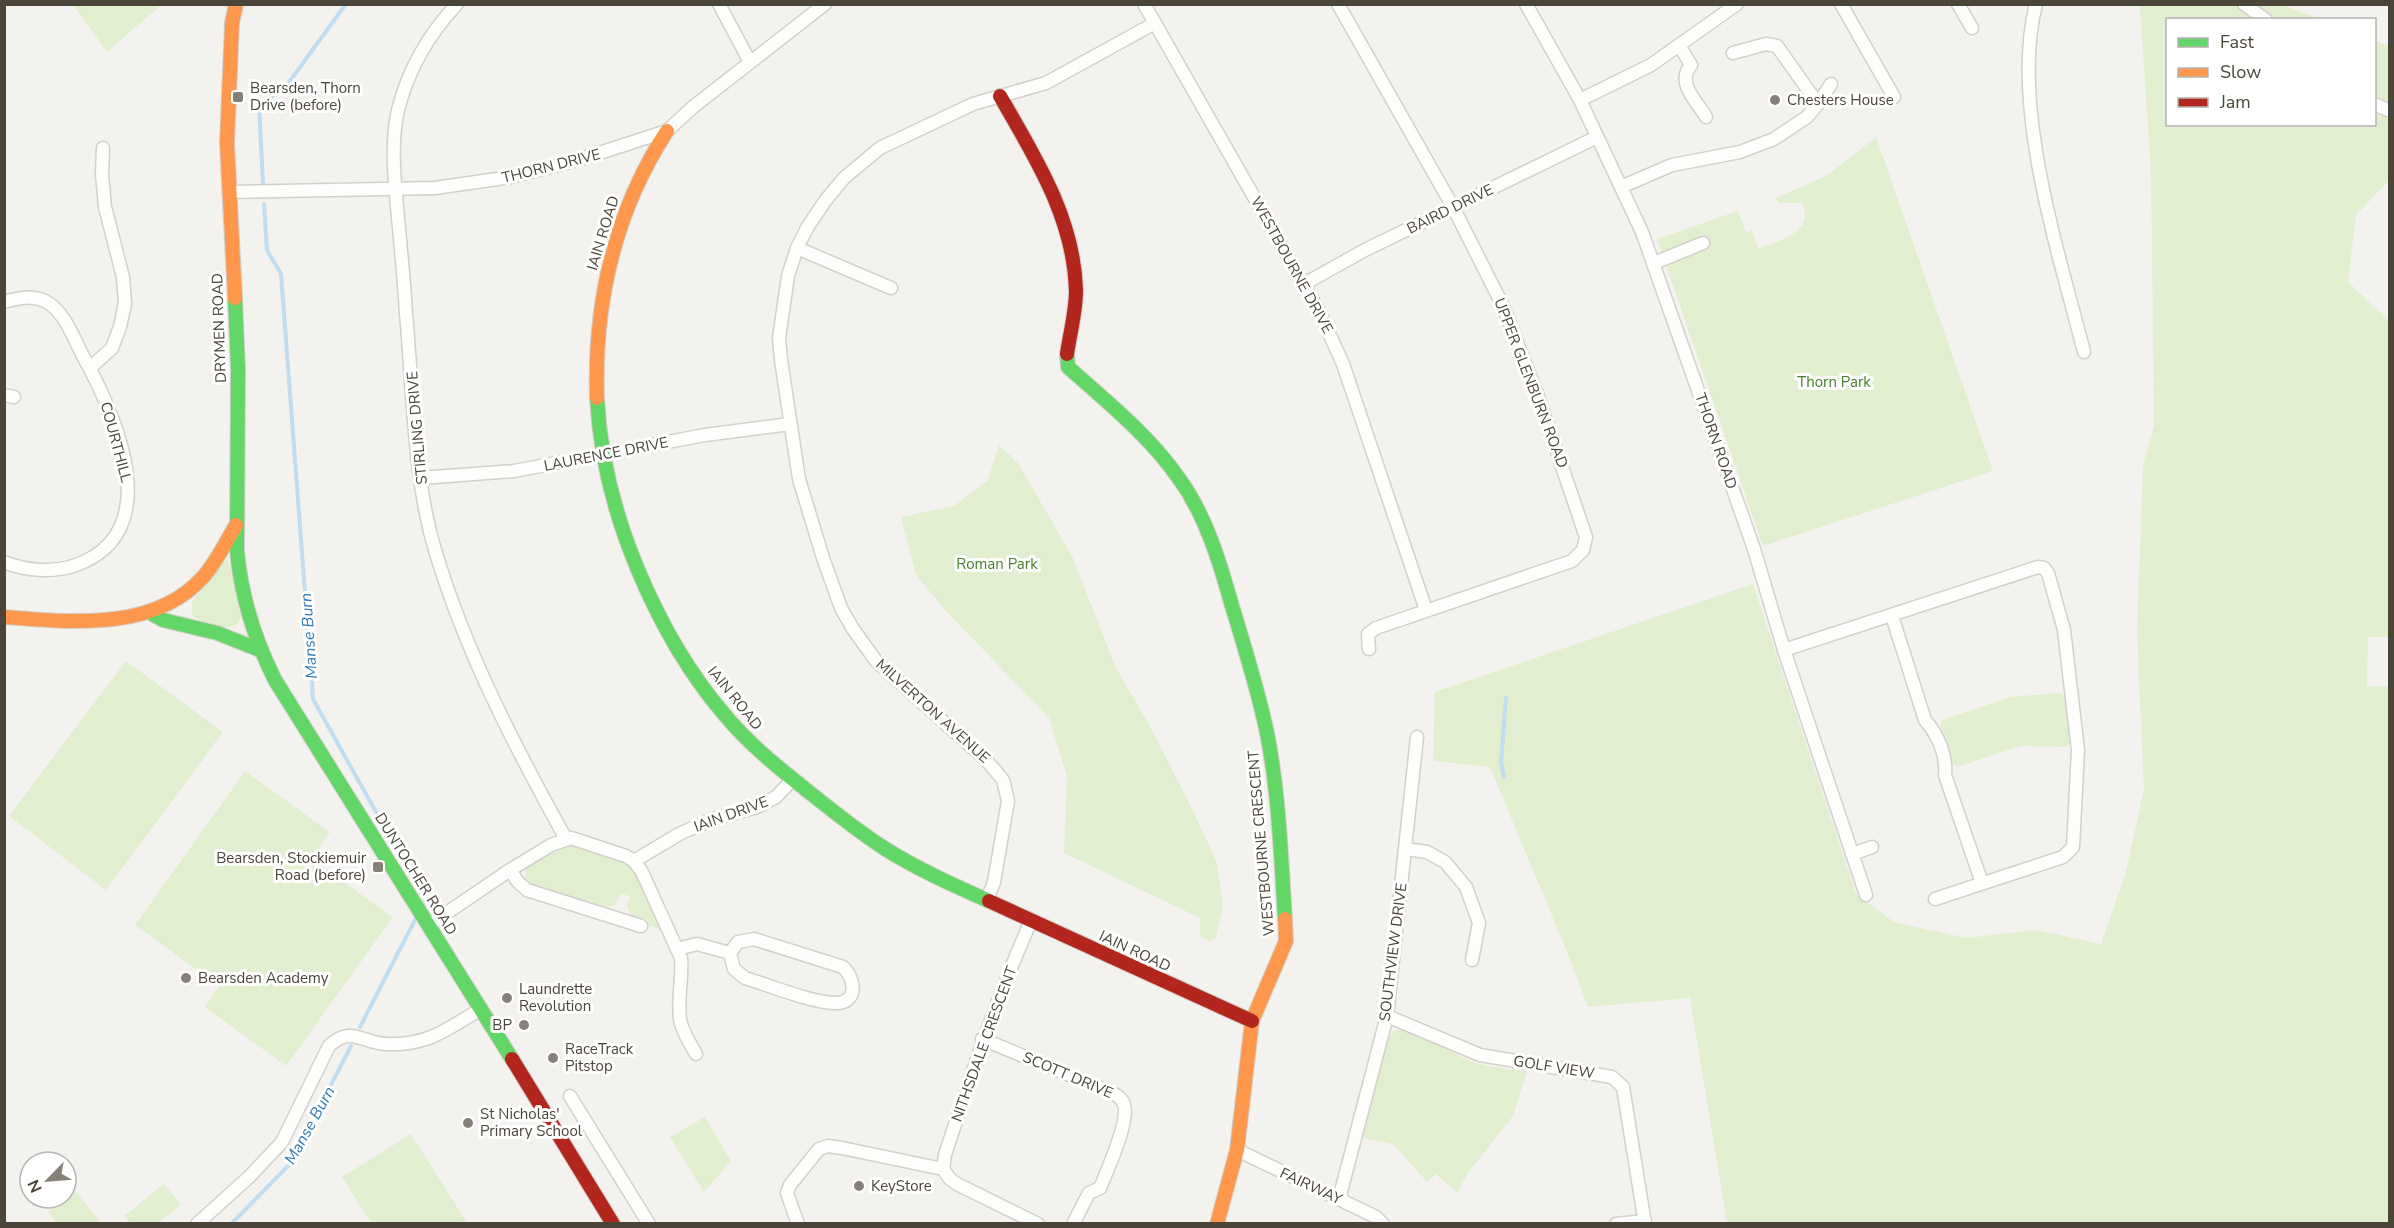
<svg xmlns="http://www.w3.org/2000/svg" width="2394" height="1228" viewBox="0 0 2394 1228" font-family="'Nunito Sans',sans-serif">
<rect width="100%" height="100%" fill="#f4f2ee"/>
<g fill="#e1eecf">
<polygon points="2142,4 2283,5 2320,19 2168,20 2168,124 2374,124 2375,41 2389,46 2389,180 2356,215 2348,282 2390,322 2389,637 2368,637 2367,686 2390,687 2389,1223 1727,1223 1690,998 1588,1007 1568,954 1490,767 1433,761 1435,692 1753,584 1856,894 1894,922 1966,938 2037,930 2101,944 2126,872 2144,789 2137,633 2143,466 2154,426 2151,171 2140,8"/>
<polygon points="73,5 161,5 107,52"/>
<path d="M1876 137 1993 471 1763 546 1657 239 1738 211 1746 233 1752 230 1758 248C1778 242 1816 231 1802 203H1779L1776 198 1826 176Z"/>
<polygon points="999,445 1018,463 1072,556 1116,668 1151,728 1194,813 1217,863 1223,907 1216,937 1210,942 1200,936 1200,918 1064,853 1067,776 1049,718 947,612 916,575 901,517 954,506 988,480"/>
<path d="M226 560 229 562 241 618C238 623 236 627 230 627 224 628 197 621 193 616 191 612 192 607 192 602Z"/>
<polygon points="126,661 223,732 106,890 9,816"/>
<polygon points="2061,693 2065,698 2071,743 2065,747 2021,746 1957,767 1952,763 1940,724 1942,720 2010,697"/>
<polygon points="245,771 330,832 311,859 393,917 286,1066 205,1007 219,986 135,925"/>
<path d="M569 844 625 860 636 871 664 931 647 925 648 920 631 915 627 906 630 896 620 894 615 905 607 907 532 885C526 880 524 875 527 867L560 846Z"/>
<polygon points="1400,1029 1404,1029 1470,1061 1487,1066 1527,1071 1513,1116 1468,1173 1457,1193 1436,1174 1427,1182 1393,1144 1363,1138 1387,1041 1394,1031"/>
<polygon points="705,1117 731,1161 704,1192 670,1137"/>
<polygon points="411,1134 467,1223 371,1223 342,1177"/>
<polygon points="164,1184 181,1205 158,1223 130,1223 124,1216"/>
<polygon points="75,1191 101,1223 57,1223 48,1212"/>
</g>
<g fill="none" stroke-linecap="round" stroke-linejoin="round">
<g stroke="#c0ddf1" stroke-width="4">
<polyline points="263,183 259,106 287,85 346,4"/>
<polyline points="264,204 267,250 281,274 313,699 425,900 424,904"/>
<polyline points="1504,777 1501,762 1506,698"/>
<polyline points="360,1027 416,918"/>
<polyline points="231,1224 290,1164 351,1046"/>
</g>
<g stroke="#d2d0cb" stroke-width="15">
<g id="street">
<path d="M457 4C429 34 408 70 398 110 390 146 395 182 398 218 401 249 404 281 406 313 413 390 413 476 435 550 465 651 515 747 566 839"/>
<polyline points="719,4 750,62"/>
<polyline points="1144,4 1319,311 1343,364 1426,610"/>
<polyline points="1338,4 1453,207 1503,306 1539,399 1586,537 1583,550 1572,561 1376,628 1368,634 1369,649"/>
<polyline points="1526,4 1580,100 1642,232 1754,549 1784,650 1866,895"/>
<polyline points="1841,4 1894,97"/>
<polyline points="1958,4 1972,28"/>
<path d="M2036 4C2010 105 2059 253 2084 352"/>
<polyline points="2244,4 2266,20"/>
<path d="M1679 45 1691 65C1676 83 1696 100 1706 117"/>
<polyline points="1580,100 1651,65 1737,4"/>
<polyline points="1818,104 1831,84"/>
<polyline points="2374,104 2390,111"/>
<polyline points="1621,187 1672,165 1740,152 1774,139 1807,117 1818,104 1777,46 1766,44 1733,53"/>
<polyline points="229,192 435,188 511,177 581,159 667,131 693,107 825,4"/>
<polyline points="797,248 891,288"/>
<polyline points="1654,263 1703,243"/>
<polyline points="1304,284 1365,250 1597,137"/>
<path d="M4 302C18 298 31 295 45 301 64 310 74 339 83 356 116 416 168 532 76 565 54 573 26 571 4 562"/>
<polyline points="90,368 112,348 120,327 125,303 123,277 105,207 102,174 103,148"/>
<polyline points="4,395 14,397"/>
<polyline points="421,478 514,471 705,435 790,424"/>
<path d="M1892 616 1925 720C1938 735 1947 755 1945 775L1982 883"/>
<polyline points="1784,650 2038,567 2044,568 2048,573 2064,630 2078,750 2073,847 2063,857 1935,899"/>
<polyline points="1405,849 1427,852 1445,862 1466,887 1479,923 1472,960"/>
<polyline points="1852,854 1872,847"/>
<polyline points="634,861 679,834 713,819 757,807 776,797 793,779"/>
<polyline points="510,870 518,882 527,890 641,926"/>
<polyline points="987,900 994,882 1008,801 1003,780 987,761 876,661 853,629 841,608 823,558 799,479 781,360 779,338 788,276 797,248 807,228 825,201 844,178 880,148 973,104 1046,83 1155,23"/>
<path d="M429 925 510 870 551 845 571 838 626 856 634 861 642 872 681 958C683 978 677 999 680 1019 682 1032 690 1043 696 1054"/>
<path d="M677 949 697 944 730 953 738 942 754 939 843 967C856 979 858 1004 835 1003 813 1003 768 985 745 978L734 969 730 953"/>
<polyline points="1387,1016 1480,1055 1612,1077 1623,1087 1645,1224"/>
<path d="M982 1039 1108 1091C1114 1094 1120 1096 1123 1102 1132 1118 1107 1170 1100 1188L1089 1193 1073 1224"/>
<polyline points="570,1096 649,1224"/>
<polyline points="1237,1150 1376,1217 1383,1224"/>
<path d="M943 1169 945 1155C971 1075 997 997 1031 921"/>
<polyline points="943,1169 950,1179 957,1184 1038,1224"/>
<polyline points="1339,1199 1387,1016 1417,737"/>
<path d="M197 1224 249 1177 282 1142 329 1046C351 1025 362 1043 386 1044 428 1046 447 1029 481 1009"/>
<polyline points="798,1224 787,1193 790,1185 819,1149 828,1146 842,1148 943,1169"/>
<polyline points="1616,1224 1645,1221"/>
</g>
</g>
<g stroke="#d3cfc5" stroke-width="16">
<g id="fast">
<path d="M235 298 238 369 237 550C241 597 254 638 275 680L512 1059"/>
<path d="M1067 354 1068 367C1107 402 1150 436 1180 480 1206 516 1220 563 1232 606 1245 648 1258 690 1267 733 1279 794 1281 857 1285 919"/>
<path d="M597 398C600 457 615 515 638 570 659 620 688 672 724 714 747 742 775 765 804 788 829 808 856 830 884 848 917 869 953 885 989 901"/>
<polyline points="149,612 163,620 217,633 260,650"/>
</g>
</g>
<g stroke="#d3cfc5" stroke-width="16">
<g id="slow">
<polyline points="235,298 227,143 232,23 236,4"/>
<path d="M597 398C594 303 615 211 667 131"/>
<path d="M4 617C71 622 155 632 204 576 217 561 226 542 236 525"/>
<polyline points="1217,1224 1237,1150 1252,1021 1286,941 1285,919"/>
</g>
</g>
<g stroke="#d3cfc5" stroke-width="16">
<g id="jam">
<path d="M1000 96C1035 157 1074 218 1076 290 1076 312 1070 333 1067 354"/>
<polyline points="989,901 1252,1021"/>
<polyline points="512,1059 613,1224"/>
</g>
</g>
<use href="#street" stroke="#fdfdfc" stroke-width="12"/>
<use href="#fast" stroke="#63d668" stroke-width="14"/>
<use href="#slow" stroke="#ff974d" stroke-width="14"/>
<use href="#jam" stroke="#b3261e" stroke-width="14"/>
</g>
<g fill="#868178" stroke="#fff" stroke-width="2">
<rect x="232" y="91" width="12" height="12" rx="3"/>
<circle cx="1775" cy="100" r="6"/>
<rect x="372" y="861" width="12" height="12" rx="3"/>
<circle cx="186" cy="978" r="6"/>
<circle cx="507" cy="998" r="6"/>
<circle cx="524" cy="1025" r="6"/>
<circle cx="553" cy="1058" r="6"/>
<circle cx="468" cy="1123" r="6"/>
<circle cx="859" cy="1186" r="6"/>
</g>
<g text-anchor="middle" stroke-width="6" stroke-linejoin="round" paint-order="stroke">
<g font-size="15" fill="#4b4439" stroke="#fff" text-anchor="start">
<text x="250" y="93">Bearsden, Thorn<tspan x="250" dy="17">Drive (before)</tspan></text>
<text x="1787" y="105">Chesters House</text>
<text x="366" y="863" text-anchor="end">Bearsden, Stockiemuir<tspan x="366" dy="17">Road (before)</tspan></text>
<text x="198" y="983">Bearsden Academy</text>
<text x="519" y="994">Laundrette<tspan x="519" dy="17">Revolution</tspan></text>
<text x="512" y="1030" text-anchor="end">BP</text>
<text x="565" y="1054">RaceTrack<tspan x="565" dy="17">Pitstop</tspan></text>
<text x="480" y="1119">St Nicholas'<tspan x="480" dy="17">Primary School</tspan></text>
<text x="871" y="1191">KeyStore</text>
</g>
<g font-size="15" fill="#4b4439" stroke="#fff">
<text transform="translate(551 166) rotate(-14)" y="5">THORN DRIVE</text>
<text transform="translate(1450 209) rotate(-26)" y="5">BAIRD DRIVE</text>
<text transform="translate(603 233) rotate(-73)" y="5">IAIN ROAD</text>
<text transform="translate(1292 265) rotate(61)" y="5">WESTBOURNE DRIVE</text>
<text transform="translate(219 328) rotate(-92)" y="5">DRYMEN ROAD</text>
<text transform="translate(1531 383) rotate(69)" y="5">UPPER GLENBURN ROAD</text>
<text transform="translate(417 428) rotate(-95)" y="5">STIRLING DRIVE</text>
<text transform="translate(1716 441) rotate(71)" y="5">THORN ROAD</text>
<text transform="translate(116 442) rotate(75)" y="5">COURTHILL</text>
<text transform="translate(606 454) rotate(-11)" y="5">LAURENCE DRIVE</text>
<text transform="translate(735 698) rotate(51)" y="5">IAIN ROAD</text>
<text transform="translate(933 711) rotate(42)" y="5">MILVERTON AVENUE</text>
<text transform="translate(731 814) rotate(-20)" y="5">IAIN DRIVE</text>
<text transform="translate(1261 843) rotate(-95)" y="5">WESTBOURNE CRESCENT</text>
<text transform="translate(416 874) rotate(58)" y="5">DUNTOCHER ROAD</text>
<text transform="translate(1135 951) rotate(25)" y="5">IAIN ROAD</text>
<text transform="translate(1393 952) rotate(-83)" y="5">SOUTHVIEW DRIVE</text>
<text transform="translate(984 1044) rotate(-70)" y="5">NITHSDALE CRESCENT</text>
<text transform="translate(1554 1067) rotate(9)" y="5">GOLF VIEW</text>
<text transform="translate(1068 1075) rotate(23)" y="5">SCOTT DRIVE</text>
<text transform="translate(1311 1186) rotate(25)" y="5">FAIRWAY</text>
</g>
<g font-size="15" fill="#4a7f2a" stroke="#fff">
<text x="1834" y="387">Thorn Park</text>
<text x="997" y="569">Roman Park</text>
</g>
<g font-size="16" font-style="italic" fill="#2e7ab2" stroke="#fff">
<text transform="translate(308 636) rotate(-94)" y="6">Manse Burn</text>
<text transform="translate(309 1125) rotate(-61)" y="6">Manse Burn</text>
</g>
</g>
<rect width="2394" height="1228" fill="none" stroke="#4b4439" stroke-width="12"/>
<rect x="2166" y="18" width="210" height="108" fill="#ffffff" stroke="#b7b4b0" stroke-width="1.5"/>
<rect x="2178" y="38" width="30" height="9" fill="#63d668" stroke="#b7b4b0" stroke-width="1.5"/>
<text x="2220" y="48" font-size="18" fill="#4b4439">Fast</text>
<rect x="2178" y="68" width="30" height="9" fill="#ff974d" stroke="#b7b4b0" stroke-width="1.5"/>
<text x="2220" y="78" font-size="18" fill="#4b4439">Slow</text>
<rect x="2178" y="98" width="30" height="9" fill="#b3261e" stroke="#b7b4b0" stroke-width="1.5"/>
<text x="2220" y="108" font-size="18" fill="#4b4439">Jam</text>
<g transform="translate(48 1180) rotate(245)"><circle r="28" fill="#ffffff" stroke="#b7b4b0" stroke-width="1.5"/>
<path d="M0-4.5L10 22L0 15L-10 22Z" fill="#868178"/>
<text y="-9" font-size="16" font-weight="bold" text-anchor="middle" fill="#4b4439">N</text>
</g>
</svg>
